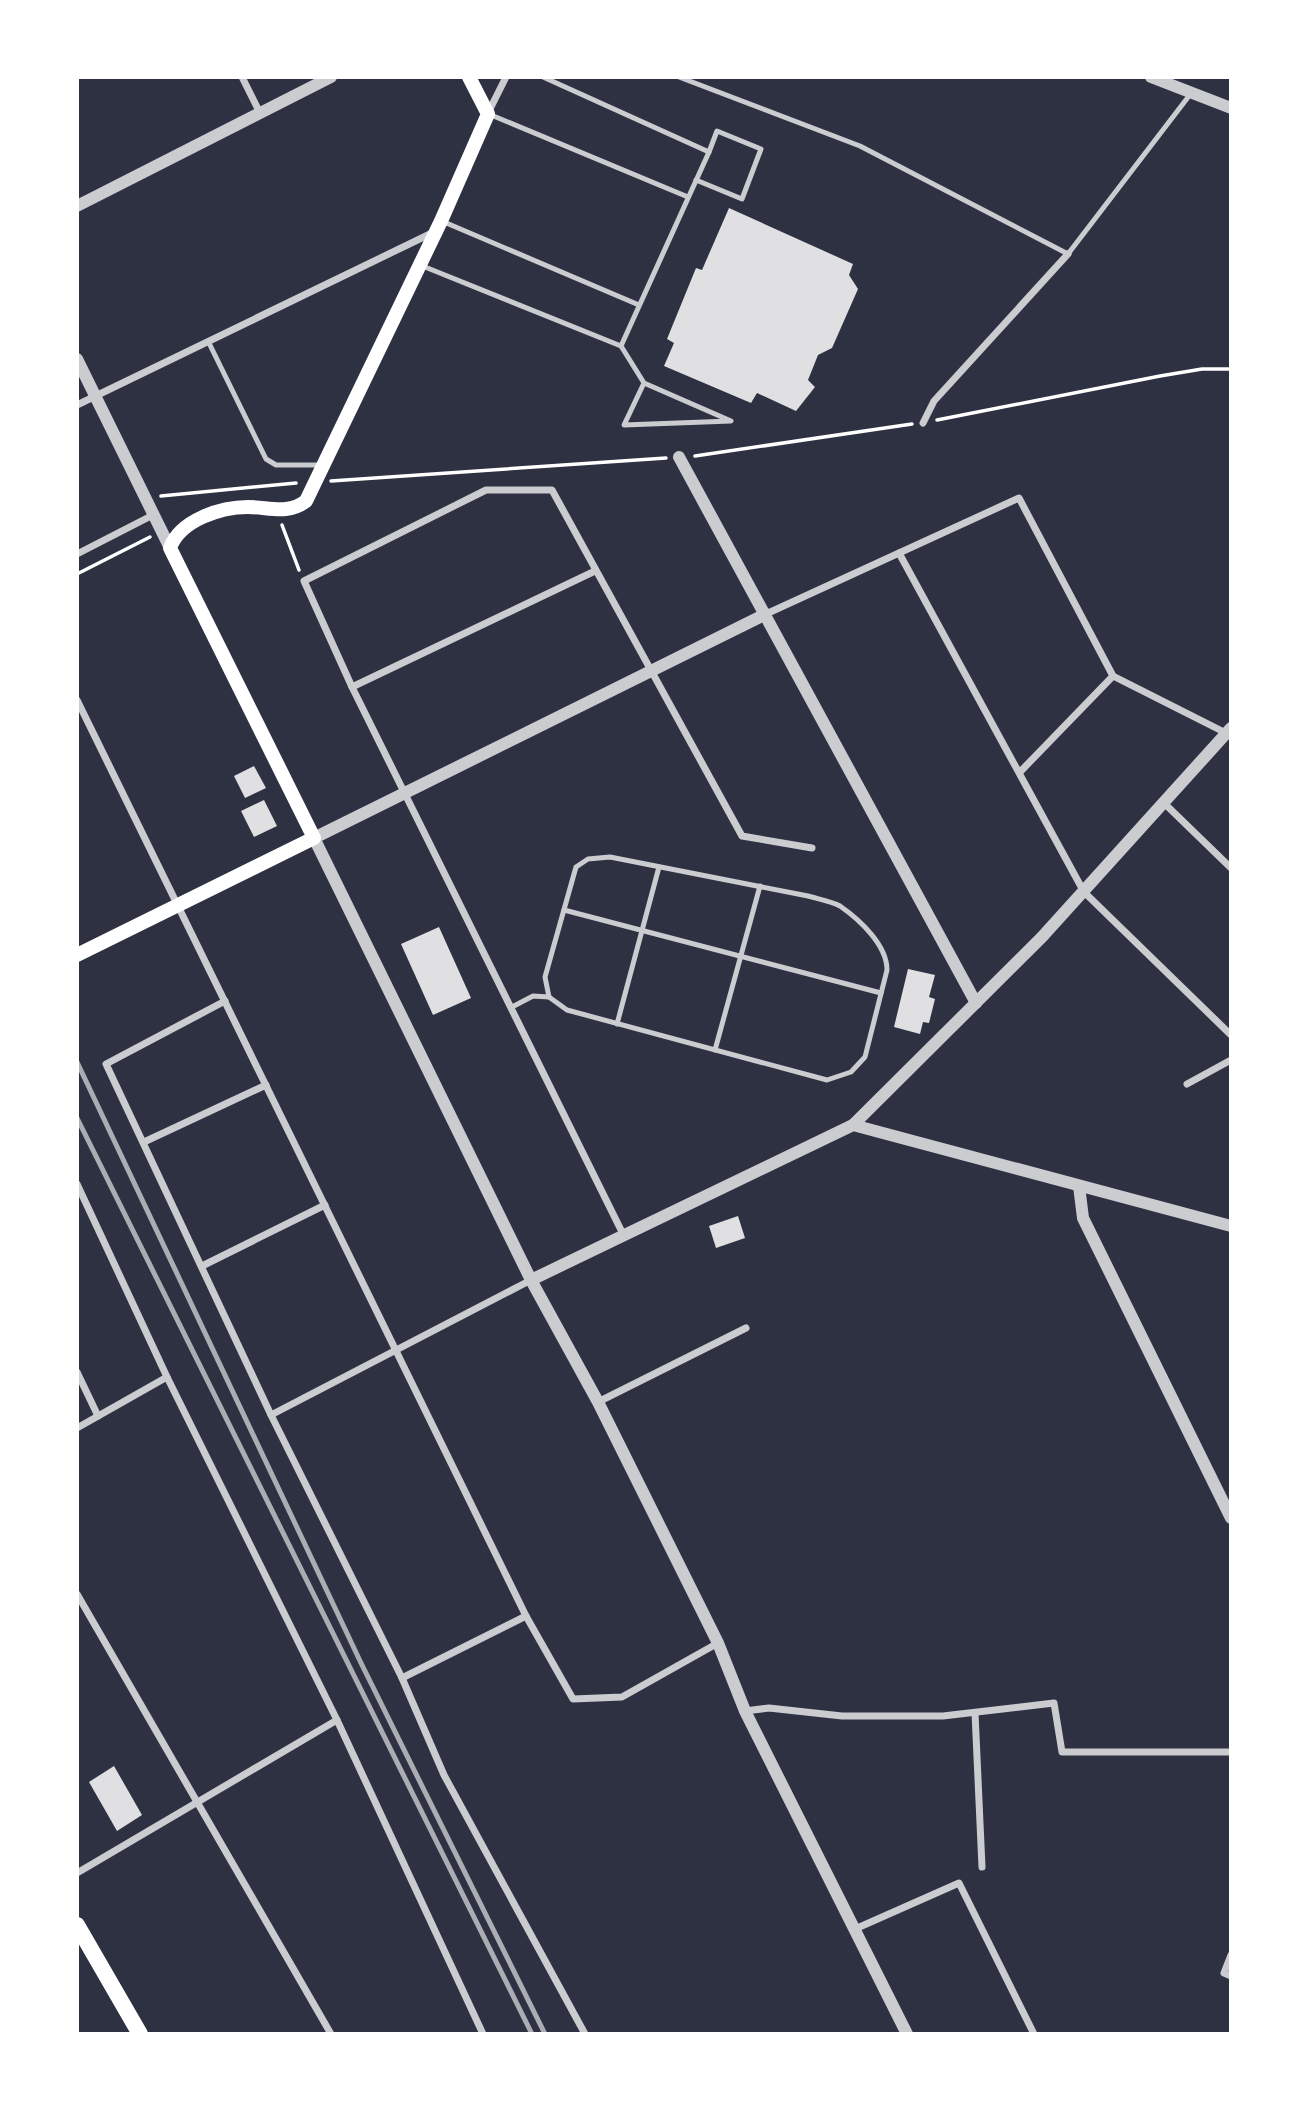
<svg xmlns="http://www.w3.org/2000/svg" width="1308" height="2111" viewBox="0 0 1308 2111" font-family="Cabin,sans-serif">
<rect width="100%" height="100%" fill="#2d3142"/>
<g fill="#e0e0e3">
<polygon points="729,208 853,264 849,275 858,289 832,348 818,355 808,380 815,387 796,411 757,393 751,403 664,366 674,343 667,339 696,268 702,270"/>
<polygon points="254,766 266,788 245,798 234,776"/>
<polygon points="264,800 277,826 254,837 241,811"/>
<polygon points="439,927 471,998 433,1015 401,944"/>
<polygon points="908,969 935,975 929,997 935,999 929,1023 923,1022 920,1034 894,1027"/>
<polygon points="738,1216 745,1238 716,1248 709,1226"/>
<polygon points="114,1766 142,1815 117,1831 89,1782"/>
</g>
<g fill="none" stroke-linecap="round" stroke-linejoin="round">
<g stroke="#fff" stroke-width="3.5">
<polyline points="937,420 1160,376 1202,369 1231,369"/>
<polyline points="695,456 912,424"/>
<polyline points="331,481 666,458"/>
<polyline points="161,496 296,483"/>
<polyline points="282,525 299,570"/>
<polyline points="77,574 150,537"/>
</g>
<g stroke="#caccd0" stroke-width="5">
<polyline points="543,77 709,152 621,346 644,383 731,421 624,425 644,383"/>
<polyline points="679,77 860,146 1068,254 1192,92"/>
<polyline points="491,115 688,197"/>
<polyline points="696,180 742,199 761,149 717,131 709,152"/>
<polyline points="444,222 639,305"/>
<polyline points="420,265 621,346"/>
<polyline points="208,341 266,459 276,465 323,465"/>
<path d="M610 857 808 896C818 899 831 901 840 906 860 920 887 945 887 970L865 1057 851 1072 827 1080 567 1010 549 997 545 977 576 867 588 859Z"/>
<polyline points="564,910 881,993"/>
<polyline points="512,1007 533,996 549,997"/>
<polyline points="617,1024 659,867"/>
<polyline points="715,1050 760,886"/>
</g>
<g stroke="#caccd0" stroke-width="7">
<polyline points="242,77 260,113"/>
<polyline points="488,113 506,77"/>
<polyline points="77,405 432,233"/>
<polyline points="923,423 934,401 1068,254"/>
<polyline points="899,553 1084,892 1231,1035"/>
<polyline points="77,554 153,515"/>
<polyline points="766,614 1019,498 1113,676 1226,733"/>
<polyline points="352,687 595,571"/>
<polyline points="77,700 526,1616 573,1699 622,1697 718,1643"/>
<polyline points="1020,772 1113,676"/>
<polyline points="1165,804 1231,868"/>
<polyline points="225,1001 106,1064 271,1415 402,1678 444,1775 585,2034"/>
<polyline points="1187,1084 1231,1060"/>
<polyline points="144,1142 266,1085"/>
<polyline points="77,1184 167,1377 337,1720 483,2034"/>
<polyline points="623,1234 352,687 304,581 486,490 552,490 742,836 812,848"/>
<polyline points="202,1266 325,1205"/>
<polyline points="77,1372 98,1416"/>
<polyline points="598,1402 746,1328"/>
<polyline points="271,1415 531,1280"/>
<polyline points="77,1428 167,1377"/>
<polyline points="77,1594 331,2034"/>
<polyline points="402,1678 526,1616"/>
<polyline points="745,1711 769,1708 842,1716 943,1716 1054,1703 1062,1752 1231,1752"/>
<polyline points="975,1713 982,1867"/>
<polyline points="77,1873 337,1720"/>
<polyline points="855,1929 959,1883 1034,2034"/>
<polyline points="1231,1955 1224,1973 1231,1976"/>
</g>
<g stroke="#caccd0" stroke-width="12">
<polyline points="1151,77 1231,108"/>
<polyline points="77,206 331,77"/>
<polyline points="77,359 170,548"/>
<polyline points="679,457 976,1003"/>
<polyline points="766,614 314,838 531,1280 598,1402 718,1643 745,1711 907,2034"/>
<polyline points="853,1125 1042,937 1231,728"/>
<polyline points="1079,1186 1083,1218 1231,1518"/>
<polyline points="531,1280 853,1125 1231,1226"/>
</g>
<path stroke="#fff" stroke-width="14" d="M77 955 314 838 170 548C180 520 221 507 248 507 269 507 288 515 306 501L441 221 488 114 469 77"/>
<polyline stroke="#fff" stroke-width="16" points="77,1925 140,2034"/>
<g stroke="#abadb3" stroke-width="5">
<polyline points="77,1062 361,1663 545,2034"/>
<polyline points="77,1118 532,2034"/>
</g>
</g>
<rect width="1308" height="2111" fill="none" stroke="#ffffff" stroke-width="158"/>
</svg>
